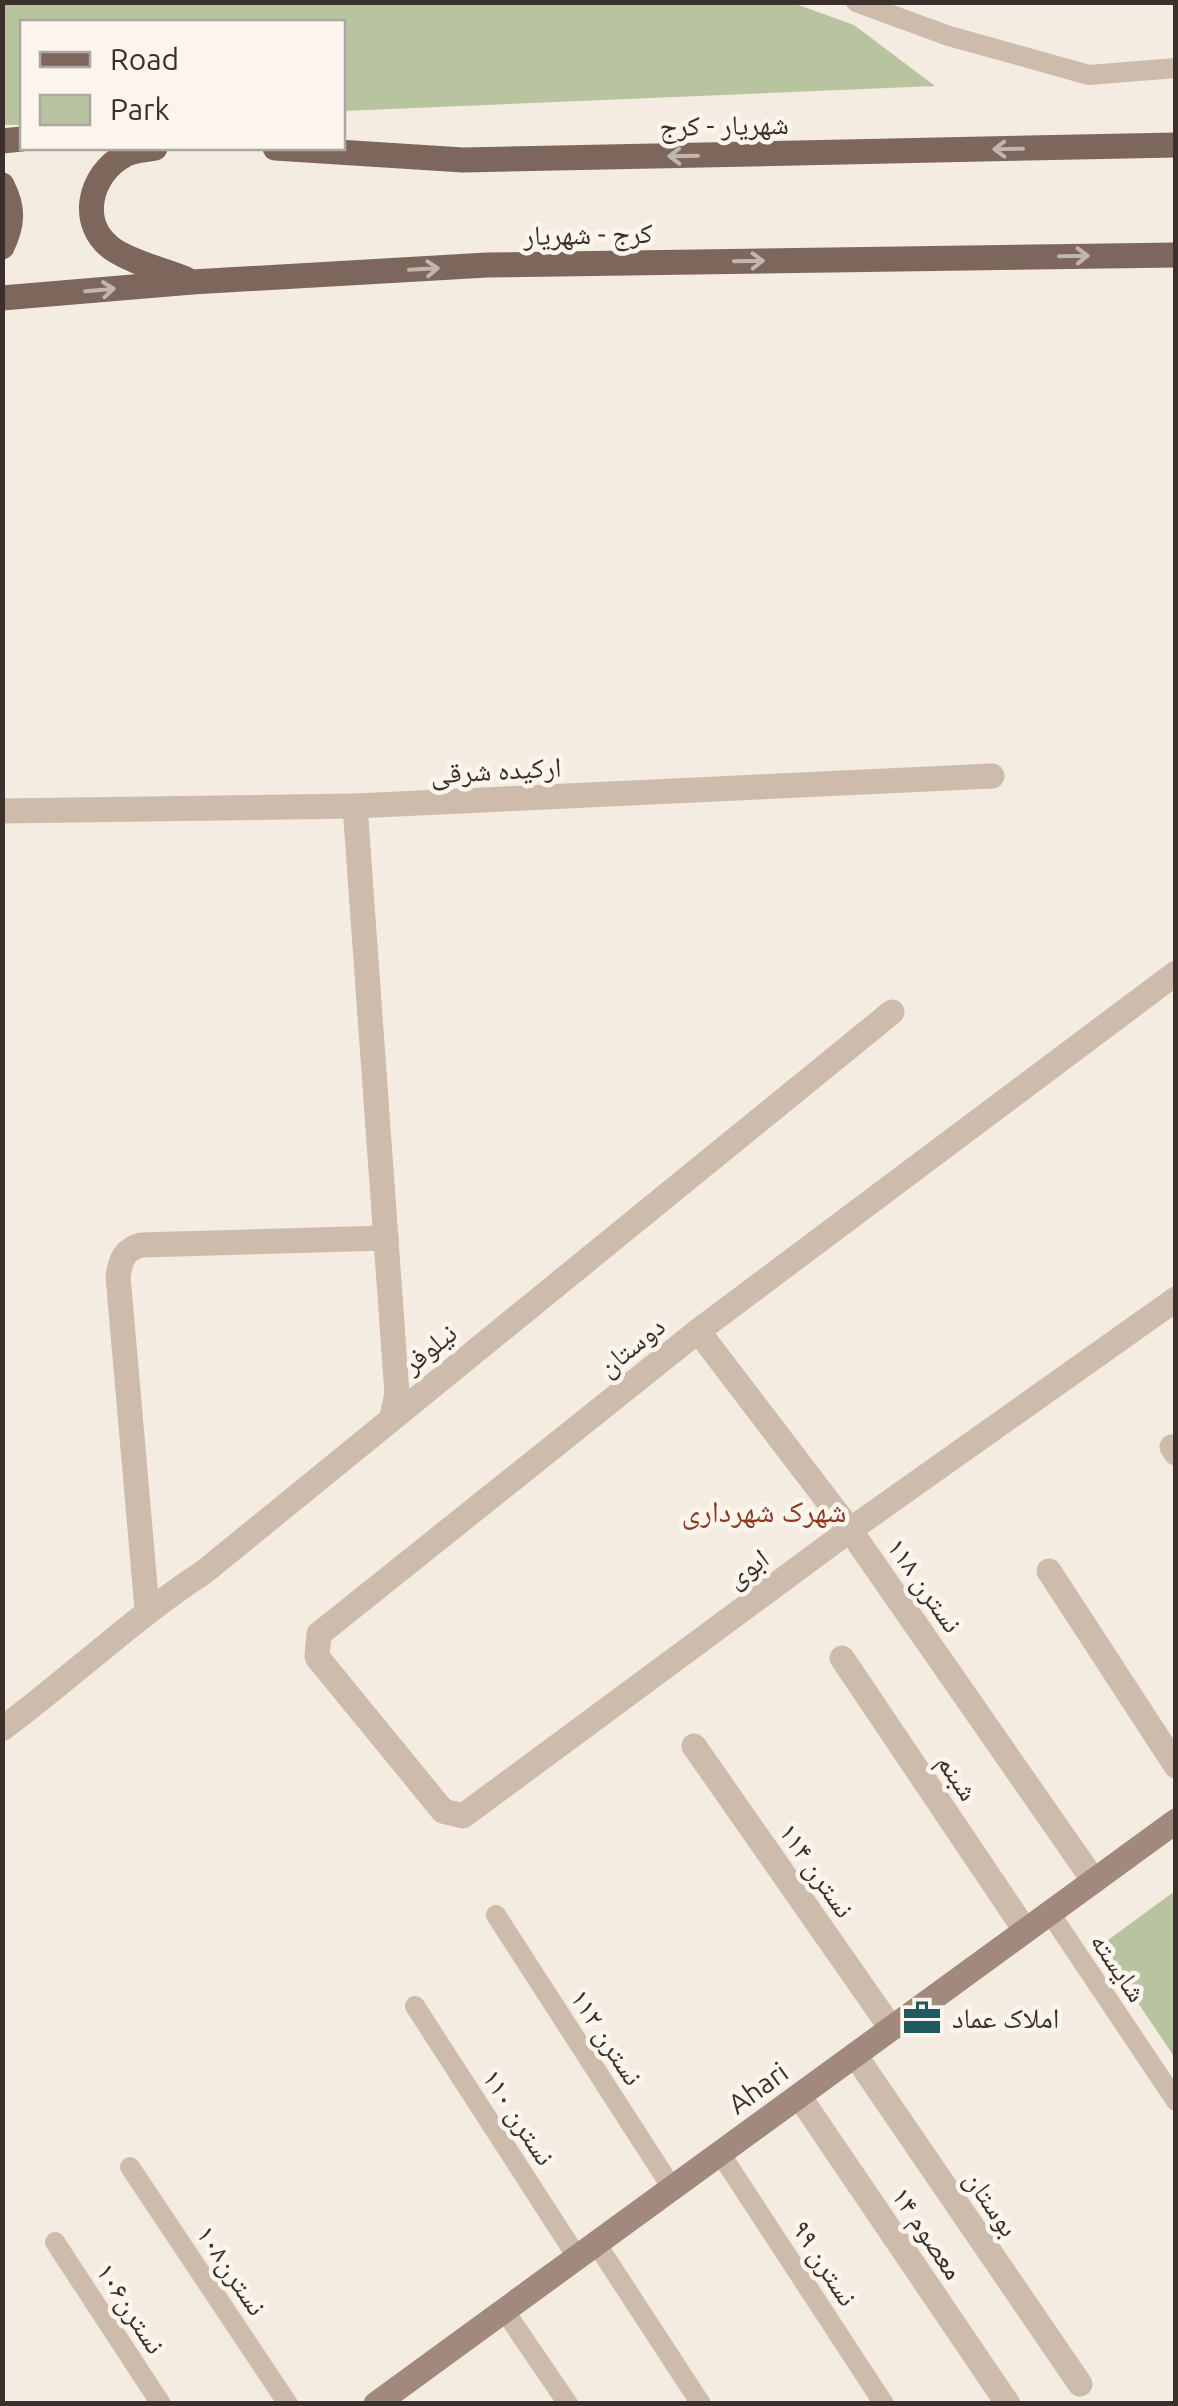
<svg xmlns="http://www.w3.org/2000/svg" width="1178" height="2406" viewBox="0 0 1178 2406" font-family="Ubuntu,'Noto Naskh Arabic',sans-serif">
<rect width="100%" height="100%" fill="#f4ebe1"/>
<g fill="#b8c4a0">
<polygon points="2,3 793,3 854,25 935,86 343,111 342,22 22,22 22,125 3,125"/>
<polygon points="1175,1891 1175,2058 1100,1946"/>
</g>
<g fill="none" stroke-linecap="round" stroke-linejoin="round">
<g stroke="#cdbbac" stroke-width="20">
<polyline points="856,2 949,36 1089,75 1176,68"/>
<polyline points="1050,1913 1176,2101"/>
<polyline points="496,1915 672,2188"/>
<polyline points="415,2006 577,2257"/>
<polyline points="720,2153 884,2404"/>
<polyline points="130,2167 288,2404"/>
<polyline points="55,2242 161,2404"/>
<polyline points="596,2243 701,2404"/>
<polyline points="504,2310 568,2404"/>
</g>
<g stroke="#cdbbac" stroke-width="25">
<polyline points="355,806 397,1394 392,1416"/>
<polyline points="2,811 355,806 992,776"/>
<polyline points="1176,973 698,1331 319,1634 317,1657 443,1811 463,1816 850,1530 1176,1299"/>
<polyline points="698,1331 850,1530 1094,1881"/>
<polyline points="1172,1447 1176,1453"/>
<polyline points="1049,1571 1176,1766"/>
<path d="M147 1609 118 1276C121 1259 124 1250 141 1245L386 1238"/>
<polyline points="842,1658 1025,1930"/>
<path d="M2 1729C71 1678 132 1619 204 1572L892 1012"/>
<polyline points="694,1746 891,2028"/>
<polyline points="855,2055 1080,2384"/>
<polyline points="799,2096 1008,2404"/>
</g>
<polyline stroke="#a18a7d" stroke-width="25" points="376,2404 1176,1821"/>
<g stroke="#7d675c" stroke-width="25">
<polyline points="2,141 22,139"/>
<path d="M155 148C146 150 133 150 125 155 89 174 77 225 114 250 134 263 164 270 186 279"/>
<polyline points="275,148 463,160 1176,145"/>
<path d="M2 185C14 208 13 224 2 247"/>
<polyline points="2,298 192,282 487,265 1176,255"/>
</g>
</g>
<defs><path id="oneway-shaft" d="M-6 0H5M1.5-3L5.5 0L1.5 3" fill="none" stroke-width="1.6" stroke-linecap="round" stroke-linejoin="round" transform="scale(2.5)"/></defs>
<g stroke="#c2b5ac">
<use href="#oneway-shaft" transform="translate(1008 149) rotate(179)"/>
<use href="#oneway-shaft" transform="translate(683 156) rotate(179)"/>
<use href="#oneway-shaft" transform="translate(1074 256) rotate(-1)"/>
<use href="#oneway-shaft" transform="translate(749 261) rotate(-1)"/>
<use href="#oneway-shaft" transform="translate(424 269) rotate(-3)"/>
<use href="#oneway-shaft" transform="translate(100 290) rotate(-5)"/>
</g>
<defs>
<g id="office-bare" transform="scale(3)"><path d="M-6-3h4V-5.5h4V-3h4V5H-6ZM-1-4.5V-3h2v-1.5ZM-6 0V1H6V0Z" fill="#1f5a5e" stroke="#fbf5ee" stroke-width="2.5" paint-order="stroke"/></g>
</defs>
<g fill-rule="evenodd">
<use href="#office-bare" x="922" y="2018"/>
</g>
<g text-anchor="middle" stroke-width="9" stroke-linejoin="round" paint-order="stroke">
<g font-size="28" fill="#3b302b" stroke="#fbf5ee">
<text transform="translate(724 125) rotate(-1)" y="10">شهریار - کرج</text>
<text transform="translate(588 234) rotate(-1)" y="10">کرج - شهریار</text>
<text transform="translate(496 770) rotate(-3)" y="10">ارکیده شرقی</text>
<text transform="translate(631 1346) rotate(-39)" y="10">دوستان</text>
<text transform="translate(429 1348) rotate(-39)" y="10">نیلوفر</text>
<text transform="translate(747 1568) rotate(-36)" y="10">ابوی</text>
<text transform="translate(925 1585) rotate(55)" y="10">نسترن ۱۱۸</text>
<text transform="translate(958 1777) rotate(56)" y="10">شبنم</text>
<text transform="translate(817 1870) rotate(55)" y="10">نسترن ۱۱۴</text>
<text transform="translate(1119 1967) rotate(56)" y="10">شایسته</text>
<text transform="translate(607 2037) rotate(57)" y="10">نسترن ۱۱۲</text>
<text transform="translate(758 2088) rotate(-36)" y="10">Ahari</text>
<text transform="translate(519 2117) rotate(57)" y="10">نسترن ۱۱۰</text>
<text transform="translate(992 2203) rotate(56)" y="10">بوستان</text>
<text transform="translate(928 2233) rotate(56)" y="10">۱۴ معصوم</text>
<text transform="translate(825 2263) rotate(57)" y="10">نسترن ۹۹</text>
<text transform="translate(232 2270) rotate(56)" y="10">نسترن۱۰۸</text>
<text transform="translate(131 2308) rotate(57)" y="10">نسترن۱۰۶</text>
</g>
<g font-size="28" fill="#3b302b" stroke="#fbf5ee" text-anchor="start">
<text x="952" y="2028">املاک عماد</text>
</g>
<g font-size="30" fill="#8c3b22" stroke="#fbf5ee">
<text x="764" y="1522">شهرک شهرداری</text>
</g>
</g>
<rect width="1178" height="2406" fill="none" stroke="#3b302b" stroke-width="10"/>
<rect x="20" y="20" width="325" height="130" fill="#fbf5ee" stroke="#aea6a0" stroke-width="2.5"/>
<rect x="40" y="52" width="50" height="15" fill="#7d675c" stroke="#aea6a0" stroke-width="2.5"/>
<text x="110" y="70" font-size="30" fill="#3b302b">Road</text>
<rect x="40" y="95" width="50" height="30" fill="#b8c4a0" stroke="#aea6a0" stroke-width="2.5"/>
<text x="110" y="120" font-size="30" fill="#3b302b">Park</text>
</svg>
